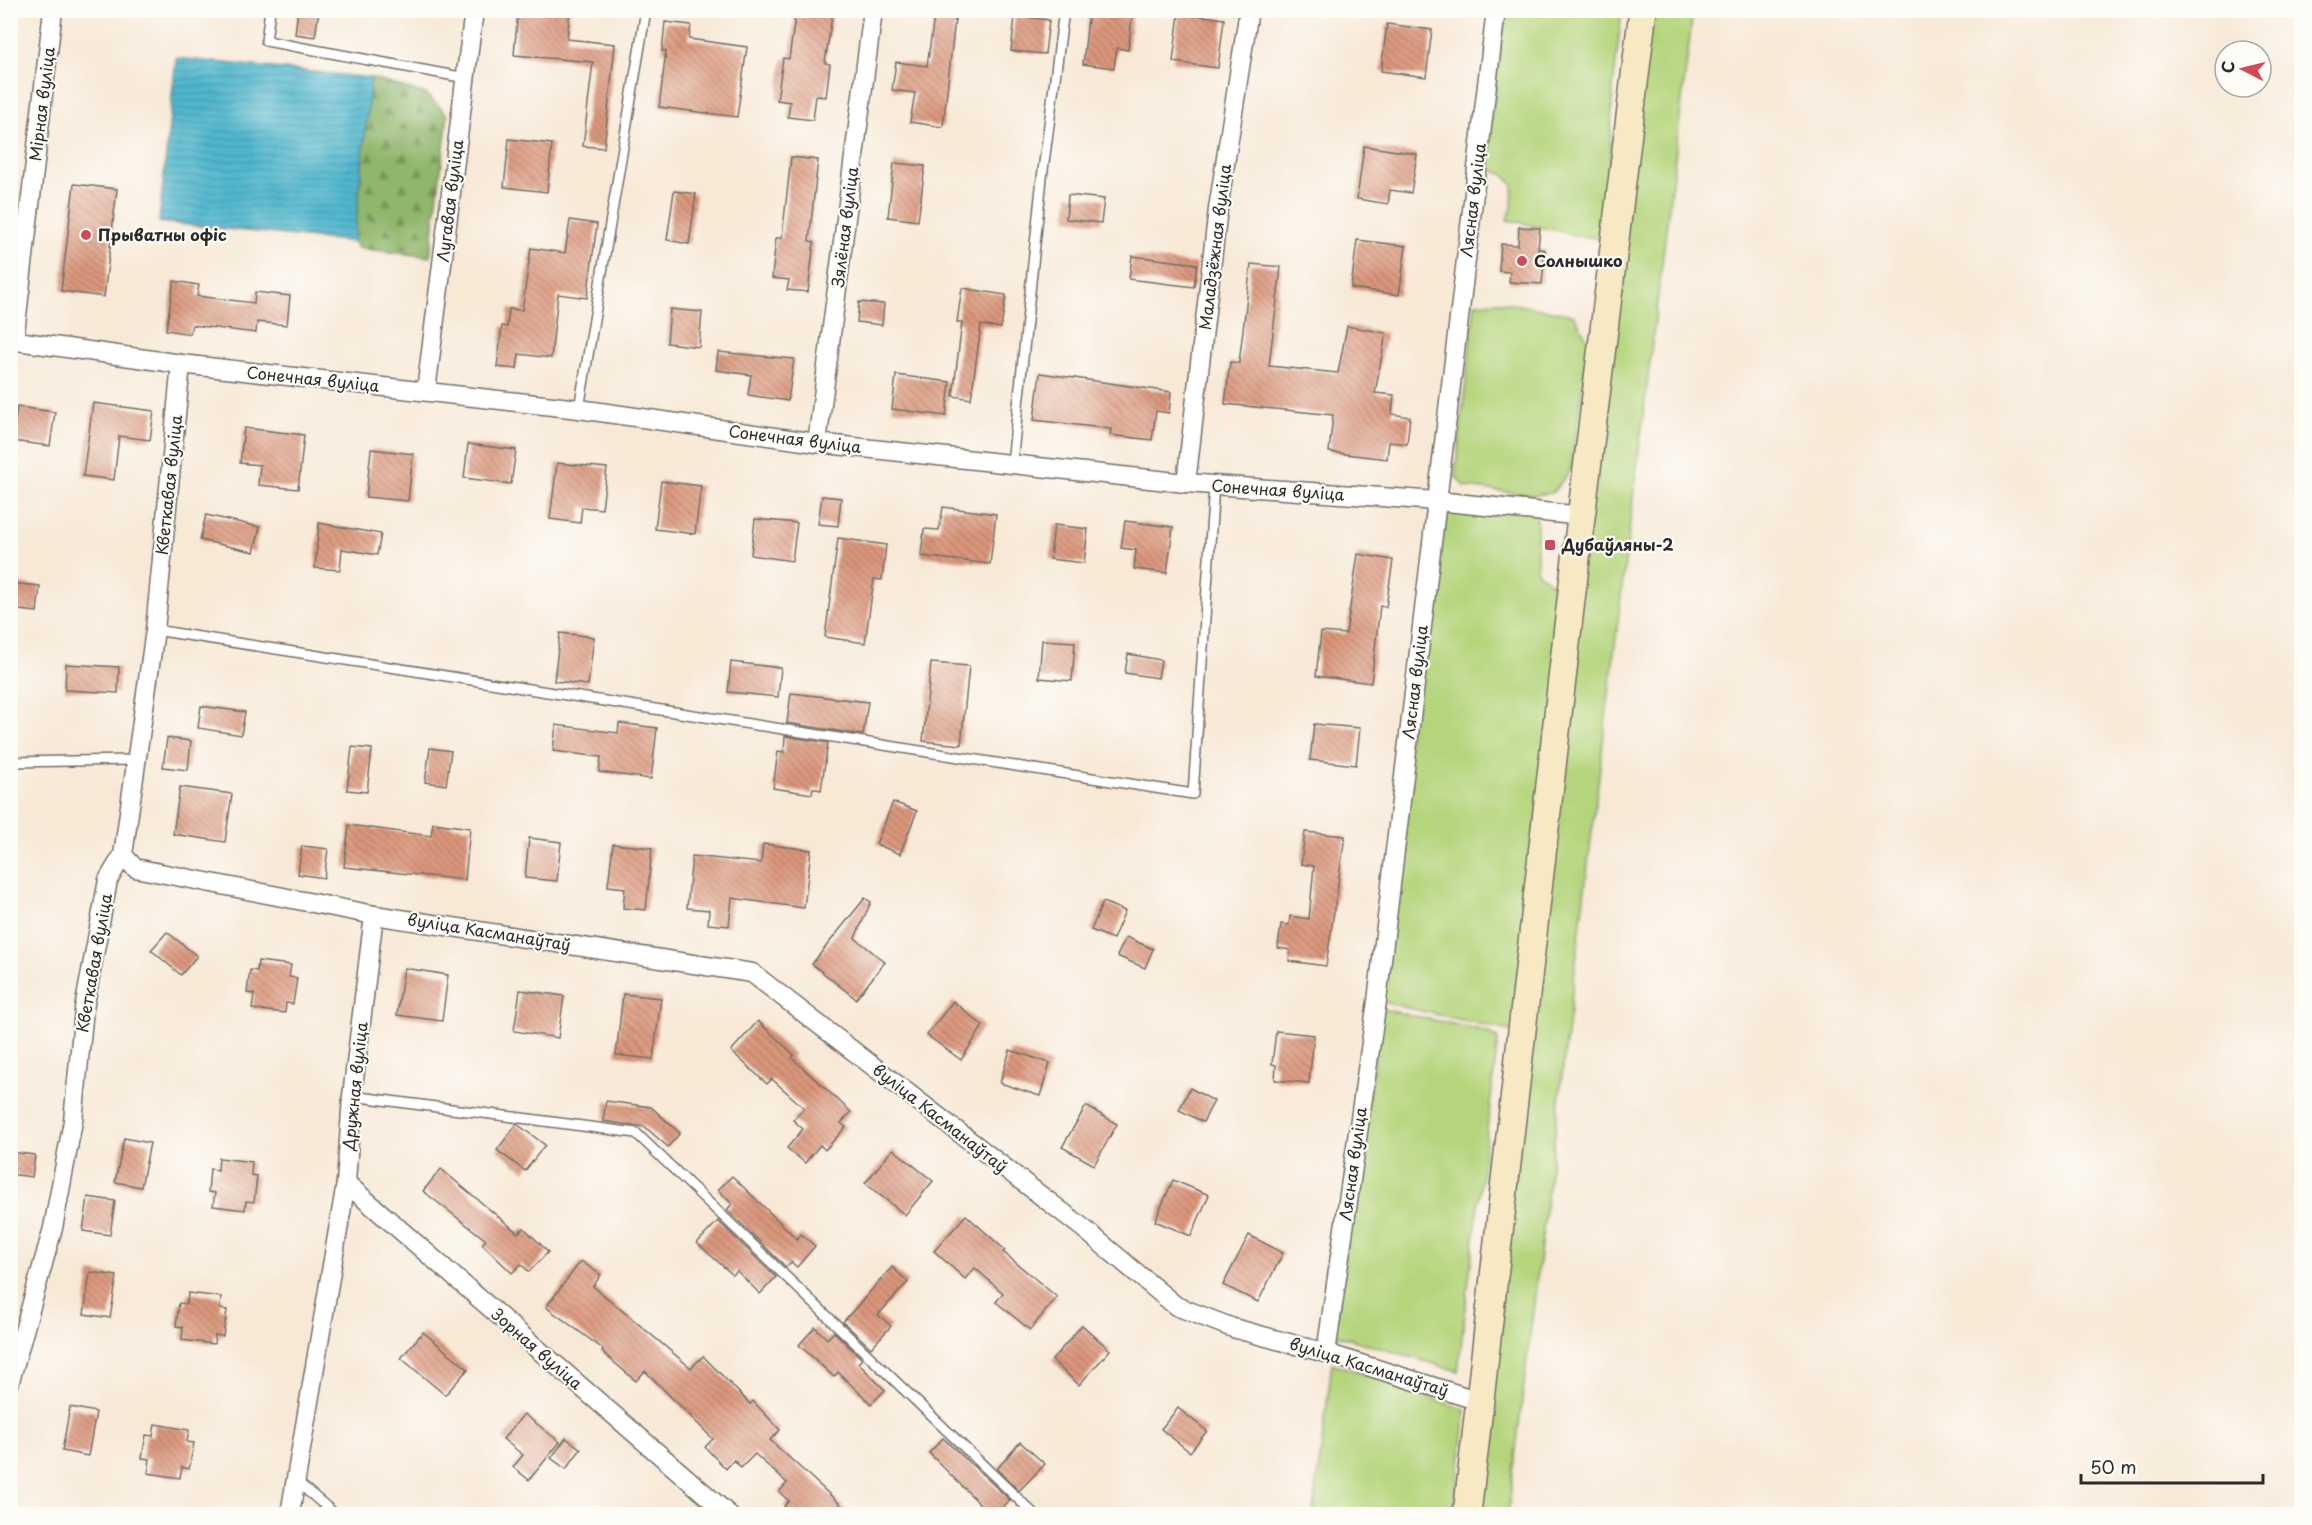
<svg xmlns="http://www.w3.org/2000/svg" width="2312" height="1525" viewBox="0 0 2312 1525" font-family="'Playpen Sans',sans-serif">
<defs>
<pattern id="forest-firs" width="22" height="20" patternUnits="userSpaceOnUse" patternTransform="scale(1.5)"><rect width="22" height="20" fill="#90b66c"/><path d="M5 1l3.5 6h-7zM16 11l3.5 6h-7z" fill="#769459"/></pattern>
<pattern id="water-rules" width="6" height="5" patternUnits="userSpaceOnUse" patternTransform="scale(1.5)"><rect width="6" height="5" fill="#50b7ce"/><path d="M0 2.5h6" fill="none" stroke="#4395a7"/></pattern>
<pattern id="building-back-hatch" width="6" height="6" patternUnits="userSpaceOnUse" patternTransform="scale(1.5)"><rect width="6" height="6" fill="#db977c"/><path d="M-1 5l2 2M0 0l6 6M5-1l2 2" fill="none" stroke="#b27b66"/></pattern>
</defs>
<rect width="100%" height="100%" fill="#fdfcf7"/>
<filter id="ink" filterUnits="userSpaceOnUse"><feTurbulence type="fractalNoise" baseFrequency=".0167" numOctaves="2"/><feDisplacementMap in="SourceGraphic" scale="12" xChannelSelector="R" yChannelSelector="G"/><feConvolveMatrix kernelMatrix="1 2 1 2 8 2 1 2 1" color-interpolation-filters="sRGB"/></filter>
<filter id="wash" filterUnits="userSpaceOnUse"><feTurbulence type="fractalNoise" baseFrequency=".008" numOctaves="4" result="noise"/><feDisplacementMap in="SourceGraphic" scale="24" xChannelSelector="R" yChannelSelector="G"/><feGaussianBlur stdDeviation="1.35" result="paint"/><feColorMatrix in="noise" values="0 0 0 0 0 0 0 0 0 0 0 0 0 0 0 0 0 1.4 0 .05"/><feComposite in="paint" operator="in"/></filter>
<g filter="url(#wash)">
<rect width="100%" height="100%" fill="#f8e9d7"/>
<g fill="#b5d57d" stroke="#708054" stroke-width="1.5">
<path d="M1505 11H1622L1613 87 1607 212 1601 239C1569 235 1539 226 1507 220L1512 208 1513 185 1503 174 1486 169Z"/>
<polygon points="1644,11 1693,11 1508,1514 1467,1514 1520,1033 1377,1001 1437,501 1537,511 1537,572 1570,599"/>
<polygon points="1502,302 1574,315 1589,342 1571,470 1552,493 1533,495 1466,487 1455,476 1475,303"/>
<polygon points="1382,1009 1485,1031 1498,1039 1458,1371 1333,1334"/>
<polygon points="1332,1363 1466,1410 1454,1514 1313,1514"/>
</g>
<polygon fill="url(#forest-firs)" stroke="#5e704c" stroke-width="1.5" points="371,78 426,94 448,115 430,257 358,248 354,242"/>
<polygon fill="url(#water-rules)" stroke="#3e717c" stroke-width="1.5" points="176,58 371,78 354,242 159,222"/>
<g id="blocks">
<g fill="url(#building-back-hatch)">
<polygon points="298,10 319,10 315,37 295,34"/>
<polygon points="518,10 570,10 567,39 615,44 604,148 583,146 593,62 514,55"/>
<polygon points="796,10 833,10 825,63 830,64 826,97 816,96 813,120 788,117 790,102 777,100 783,58 789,59"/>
<polygon points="935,10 956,10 943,127 910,122 915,93 892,90 896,62 927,66"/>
<polygon points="1089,10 1133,10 1128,50 1117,48 1114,68 1083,64"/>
<polygon points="1179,13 1224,19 1218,68 1173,62"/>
<polygon points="1015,16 1049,20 1045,54 1011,51"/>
<polygon points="665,22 691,25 689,39 747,47 737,117 659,107 666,51 662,51"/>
<polygon points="1387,24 1432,30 1426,77 1381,71"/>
<polygon points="509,139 552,144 547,192 504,187"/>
<polygon points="1364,146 1417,154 1411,193 1390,190 1388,204 1357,199"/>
<polygon points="791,157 818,160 809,241 814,242 808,292 787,290 789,280 772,278 776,238 782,238"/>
<polygon points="894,163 925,166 918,221 888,217"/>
<polygon points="74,184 117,189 104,297 61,291"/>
<polygon points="674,191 696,194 689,244 667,240"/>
<polygon points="1068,195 1104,199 1101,223 1066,219"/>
<polygon points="570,220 597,224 587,298 558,294 551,358 519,354 517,369 497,367 502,326 507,327 509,309 522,310 531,248 565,253"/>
<polygon points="1519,227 1540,228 1538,249 1545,250 1542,284 1509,282 1510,272 1499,271 1501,244 1518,245"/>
<polygon points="1357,240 1406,246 1399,295 1351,288"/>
<polygon points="1132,256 1197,264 1194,287 1129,279"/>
<polygon points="1251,264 1281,267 1269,366 1338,373 1347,326 1386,333 1375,393 1394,395 1392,414 1410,417 1407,444 1389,442 1387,459 1329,452 1333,415 1225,404 1230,362 1239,363"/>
<polygon points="174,281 199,285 197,296 254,303 255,292 290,296 287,325 257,322 256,333 192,325 190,334 166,330"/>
<polygon points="962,288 1006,295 1001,328 981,325 971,399 953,396 962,322 957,322"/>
<polygon points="859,302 884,304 882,325 857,322"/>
<polygon points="670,309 702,312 699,347 667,343"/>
<polygon points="718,352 794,359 788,401 748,395 751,375 716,370"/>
<polygon points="1040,373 1171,392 1169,413 1156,411 1152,440 1110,435 1111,429 1034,420"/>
<polygon points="896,375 950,382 946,416 892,409"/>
<polygon points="93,403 154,411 150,440 119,436 114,480 83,476"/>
<polygon points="17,407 55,412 50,446 12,441"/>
<polygon points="244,428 304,435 298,489 258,485 260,465 240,463"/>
<polygon points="468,444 516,450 511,484 464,478"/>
<polygon points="371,449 413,454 408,501 366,497"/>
<polygon points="557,463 607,468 602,509 582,507 580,523 550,519"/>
<polygon points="661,481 701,486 695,534 655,529"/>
<polygon points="822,496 841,498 838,526 818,524"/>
<polygon points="943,507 996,514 990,564 921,556 924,529 939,530"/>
<polygon points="206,515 260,527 254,552 200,540"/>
<polygon points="755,519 797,523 792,561 751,555"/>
<polygon points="1125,521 1173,527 1167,573 1134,569 1136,550 1121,548"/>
<polygon points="319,523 381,534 377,555 342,549 340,570 315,568"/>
<polygon points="1054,525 1088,529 1084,563 1050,559"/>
<polygon points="838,538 886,545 882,580 874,579 865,643 825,637"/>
<polygon points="1358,554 1393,560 1386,607 1380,606 1371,683 1316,676 1321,632 1346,634"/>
<polygon points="10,583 40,586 37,612 10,609"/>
<polygon points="560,633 594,637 588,685 554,681"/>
<polygon points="1042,640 1075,642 1072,681 1039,678"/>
<polygon points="1128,654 1161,660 1158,678 1125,673"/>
<polygon points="731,662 781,668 778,697 728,692"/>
<polygon points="931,663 969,666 961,745 923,741"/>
<polygon points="66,664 119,667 118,693 65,690"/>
<polygon points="791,693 868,702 863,735 787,723"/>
<polygon points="201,706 245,712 241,735 198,728"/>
<polygon points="619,723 657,728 651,779 599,772 601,757 553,751 556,725 618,733"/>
<polygon points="1314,724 1360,728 1356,765 1310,760"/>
<polygon points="785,736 828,743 821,790 813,788 812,794 773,788 778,751 784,752"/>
<polygon points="167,738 191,741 188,770 163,767"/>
<polygon points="352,747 372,749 367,792 347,790"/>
<polygon points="430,748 451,751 446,785 425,782"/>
<polygon points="180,787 232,794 225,842 173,834"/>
<polygon points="893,802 917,811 900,854 876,844"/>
<polygon points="433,823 470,828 465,880 344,867 349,825 431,836"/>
<polygon points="1305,832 1345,836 1326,966 1289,961 1290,950 1278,948 1281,924 1289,925 1290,916 1309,919 1314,866 1301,864"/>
<polygon points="529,838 561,842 557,881 525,878"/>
<polygon points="613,844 652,848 646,910 623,908 625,888 608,886"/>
<polygon points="763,844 811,850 804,908 732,898 729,926 708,924 709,910 687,908 692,856 761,863"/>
<polygon points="302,846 328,849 324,878 298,874"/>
<polygon points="865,898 871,902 855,938 885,962 856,999 812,964"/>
<polygon points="1103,902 1125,911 1113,939 1091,930"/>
<polygon points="167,932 197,956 181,975 151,950"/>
<polygon points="1126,937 1153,949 1145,968 1117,956"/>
<polygon points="258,961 291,965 289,977 297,978 293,1004 286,1003 285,1013 252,1009 254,994 247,993 250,970 257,971"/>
<polygon points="404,968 448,975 442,1021 397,1015"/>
<polygon points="520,990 564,996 558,1038 514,1031"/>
<polygon points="623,994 661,998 653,1059 616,1055"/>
<polygon points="953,1001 983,1026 961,1060 927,1035"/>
<polygon points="758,1021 794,1055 792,1058 851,1112 841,1123 846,1127 825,1150 820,1145 805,1163 787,1148 803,1129 793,1120 804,1108 772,1079 767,1084 731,1051"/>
<polygon points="1276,1031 1314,1035 1309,1083 1275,1080 1276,1065 1272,1064"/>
<polygon points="1010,1050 1050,1063 1040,1096 1000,1083"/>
<polygon points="1190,1088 1214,1101 1203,1122 1179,1110"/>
<polygon points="606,1101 651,1107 680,1133 668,1147 645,1127 603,1121"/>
<polygon points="1086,1106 1117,1124 1094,1165 1062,1147"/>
<polygon points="517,1124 545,1145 525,1171 497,1150"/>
<polygon points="124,1138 150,1143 141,1187 115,1182"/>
<polygon points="893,1149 933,1181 905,1215 865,1183"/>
<polygon points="10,1152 35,1155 32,1177 10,1174"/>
<polygon points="219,1158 252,1162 251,1175 257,1176 254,1202 246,1201 245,1210 213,1206 215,1193 208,1192 210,1169 218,1170"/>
<polygon points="441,1169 518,1233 524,1228 548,1252 529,1272 521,1264 512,1273 482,1244 486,1240 423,1191"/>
<polygon points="732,1176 797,1239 801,1234 815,1246 797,1267 791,1262 786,1267 727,1210 732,1204 718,1190"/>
<polygon points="1173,1180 1209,1195 1191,1236 1155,1221"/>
<polygon points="88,1197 115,1201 110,1235 83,1231"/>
<polygon points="966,1215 1005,1250 1003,1252 1057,1297 1030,1330 996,1302 1003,1293 975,1268 965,1279 934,1251"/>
<polygon points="718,1221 776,1277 760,1294 737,1271 733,1275 697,1243"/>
<polygon points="1249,1235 1283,1253 1258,1302 1223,1285"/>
<polygon points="581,1261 601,1275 593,1286 691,1368 703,1356 750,1404 753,1401 780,1430 770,1440 852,1515 794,1515 784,1506 789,1501 779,1492 787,1483 755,1454 741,1468 734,1460 726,1469 705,1447 713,1439 645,1371 636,1381 602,1352 603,1349 546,1307"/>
<polygon points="892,1267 908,1282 878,1315 891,1326 871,1348 843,1322"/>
<polygon points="90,1272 117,1276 110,1318 84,1314"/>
<polygon points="188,1293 221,1297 220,1309 227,1310 223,1336 215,1335 214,1344 182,1340 183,1327 176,1326 179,1303 187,1304"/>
<polygon points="1082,1325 1110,1350 1079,1385 1052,1360"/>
<polygon points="815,1327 827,1339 834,1332 862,1359 858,1363 885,1390 871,1404 838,1372 834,1377 799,1345"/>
<polygon points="423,1332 468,1369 445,1395 401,1358"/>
<polygon points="70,1407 96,1412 88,1456 62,1451"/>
<polygon points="1178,1408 1207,1431 1190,1452 1161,1429"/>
<polygon points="524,1414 560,1442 529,1480 513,1467 523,1455 503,1439"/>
<polygon points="155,1424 189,1430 187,1442 194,1443 189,1469 182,1467 180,1478 148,1473 150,1459 142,1458 146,1435 153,1436"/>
<polygon points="566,1438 581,1449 566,1469 551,1458"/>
<polygon points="943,1438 1010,1500 995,1515 991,1515 929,1453"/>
<polygon points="1020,1442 1045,1464 1019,1491 997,1469"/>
</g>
</g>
</g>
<g filter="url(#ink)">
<use href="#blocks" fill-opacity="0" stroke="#736e67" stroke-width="1.5"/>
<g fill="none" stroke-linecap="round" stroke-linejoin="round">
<g stroke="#736e67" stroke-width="12">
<g id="lane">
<polyline points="270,10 266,41 466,78"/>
<polyline points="579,409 646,10"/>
<polyline points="1012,463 1042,178 1064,10"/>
<polyline points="155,630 1193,794 1214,485"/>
<polyline points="10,762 135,760"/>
<polyline points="352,1096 636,1133 1034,1514"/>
<polyline points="296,1481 335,1514"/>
</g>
</g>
<g stroke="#736e67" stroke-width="21">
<g id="street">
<polyline points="10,340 181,364 579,409 817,443 1186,483 1437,501 1582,516"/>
<polyline points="14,341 53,10"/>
<polyline points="426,391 474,10"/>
<polyline points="817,443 873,10"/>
<polyline points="1186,483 1218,209 1249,10"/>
<polyline points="123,855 135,868 374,915 752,973 1083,1228 1176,1306 1233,1328 1326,1353 1479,1401"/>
<polyline points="346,1183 728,1514"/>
<polyline points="1326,1353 1377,1001 1496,10"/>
<polyline points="10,1381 53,1228 73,1121 84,1009 108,880 123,855 155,630 181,364"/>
<polyline points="290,1514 346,1183 352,1096 374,915"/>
</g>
</g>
<g stroke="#736e67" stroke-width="30">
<polyline id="secondary" points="1467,1514 1571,600 1643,10"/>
</g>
<use href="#lane" stroke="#fff" stroke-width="9"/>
<use href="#street" stroke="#fff" stroke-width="18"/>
<use href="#secondary" stroke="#f7e9c3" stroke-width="27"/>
</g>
</g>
<g fill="#d1495b" stroke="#fdfcf7" stroke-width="2">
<circle cx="86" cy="235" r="6"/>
<circle cx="1522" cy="261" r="6"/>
<rect x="1544" y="539" width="12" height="12" rx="3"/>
</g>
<g text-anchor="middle" stroke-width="4.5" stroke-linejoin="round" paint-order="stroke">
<g font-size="16" fill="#2b2b2b" stroke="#fdfcf7">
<text transform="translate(42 104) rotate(-83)" y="6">Мірная вуліца</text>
<text transform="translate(1473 200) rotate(-83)" y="6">Лясная вуліца</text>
<text transform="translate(450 201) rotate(-83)" y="6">Лугавая вуліца</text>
<text transform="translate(845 227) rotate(-83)" y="6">Зялёная вуліца</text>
<text transform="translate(1215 247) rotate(-83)" y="6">Маладзёжная вуліца</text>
<text transform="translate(313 379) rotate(6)" y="6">Сонечная вуліца</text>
<text transform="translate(795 439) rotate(7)" y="6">Сонечная вуліца</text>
<text transform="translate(169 485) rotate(-84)" y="6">Кветкавая вуліца</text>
<text transform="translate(1278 490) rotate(4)" y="6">Сонечная вуліца</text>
<text transform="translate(1415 682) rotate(-83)" y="6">Лясная вуліца</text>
<text transform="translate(489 932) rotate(9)" y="6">вуліца Касманаўтаў</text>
<text transform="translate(94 963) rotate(-80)" y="6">Кветкавая вуліца</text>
<text transform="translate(355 1086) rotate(-84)" y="6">Дружная вуліца</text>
<text transform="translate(940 1118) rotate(38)" y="6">вуліца Касманаўтаў</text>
<text transform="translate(1353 1164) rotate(-82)" y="6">Лясная вуліца</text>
<text transform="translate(537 1349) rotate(41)" y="6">Зорная вуліца</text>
<text transform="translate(1369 1367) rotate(17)" y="6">вуліца Касманаўтаў</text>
</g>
<g font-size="16" font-weight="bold" fill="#2b2b2b" stroke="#fdfcf7" text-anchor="start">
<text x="98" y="241">Прыватны офіс</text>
<text x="1534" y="267">Солнышко</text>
<text x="1562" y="551">Дубаўляны-2</text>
</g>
</g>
<rect width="2312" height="1525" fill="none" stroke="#fdfcf7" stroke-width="36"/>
<g transform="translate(2243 69) rotate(277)"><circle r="28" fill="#fdfcf7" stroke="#a9a8a5" stroke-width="1.5"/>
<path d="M0-4.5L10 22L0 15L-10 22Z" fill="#d1495b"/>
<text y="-9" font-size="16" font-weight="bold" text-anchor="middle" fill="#2b2b2b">С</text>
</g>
<path d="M2081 1474v9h182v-9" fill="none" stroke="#2b2b2b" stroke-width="3"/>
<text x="2090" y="1474" font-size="18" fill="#2b2b2b" stroke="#fdfcf7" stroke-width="4.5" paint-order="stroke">50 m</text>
</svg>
